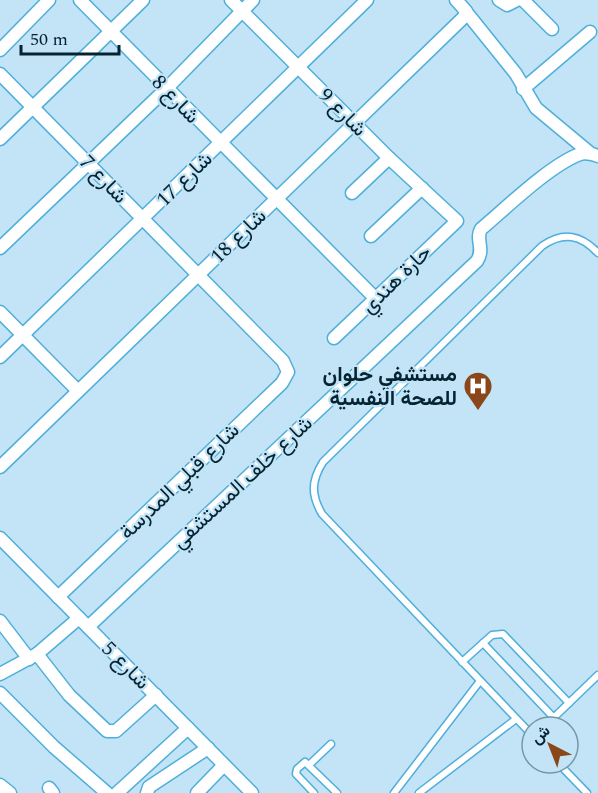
<svg xmlns="http://www.w3.org/2000/svg" width="598" height="793" viewBox="0 0 598 793" font-family="Spectral,Vazirmatn,serif">
<rect width="100%" height="100%" fill="#c2e4f6"/>
<g fill="none" stroke-linecap="round" stroke-linejoin="round">
<g stroke="#4fafda" stroke-width="9">
<g id="service">
<polyline points="483,643 554,718"/>
<polyline points="462,662 492,635 503,634 569,703"/>
<polyline points="544,727 598,675"/>
<path d="M532 735 322 514C311 495 311 481 323 462L542 246C564 231 581 235 598 253"/>
<polyline points="558,763 587,793"/>
<polyline points="310,764 331,744"/>
<polyline points="314,793 296,774 297,769 305,762 337,793"/>
<polyline points="394,793 480,681"/>
<polyline points="419,793 516,719"/>
</g>
</g>
<g stroke="#4fafda" stroke-width="15">
<g id="minor">
<polyline points="80,0 375,298"/>
<polyline points="231,0 389,158 457,221 334,338"/>
<polyline points="499,0 507,5 517,0"/>
<polyline points="523,0 552,29"/>
<polyline points="467,13 516,74 536,108 590,153"/>
<polyline points="0,50 49,0"/>
<polyline points="0,74 283,361 288,372 282,383 58,597"/>
<polyline points="523,89 590,32"/>
<polyline points="0,139 143,0"/>
<polyline points="352,193 389,158"/>
<polyline points="371,236 422,188"/>
<polyline points="0,248 166,89 253,0"/>
<polyline points="0,312 78,391"/>
<polyline points="0,357 367,0"/>
<polyline points="0,467 464,17 466,11 456,0"/>
<polyline points="0,538 252,793"/>
<polyline points="0,621 29,659"/>
<path d="M88 627 477 261C485 249 475 239 481 229 506 208 550 165 580 154 586 152 592 154 598 156"/>
<polyline points="37,654 69,695 107,731 116,731 156,695"/>
<polyline points="0,674 37,654 79,618"/>
<polyline points="0,693 54,747 107,793"/>
<polyline points="0,785 10,793"/>
<polyline points="49,788 53,793"/>
<polyline points="117,793 188,728"/>
<polyline points="147,793 149,787 208,748"/>
<polyline points="197,793 224,765"/>
</g>
</g>
<use href="#service" stroke="#fff" stroke-width="6"/>
<use href="#minor" stroke="#fff" stroke-width="12"/>
</g>
<defs>
<g id="hospital-pin" transform="scale(1.5)"><path d="M0 17L-7.5 6A9.5 9.5 0 1 1 7.5 6Z" fill="#8a4719" stroke="#c2e4f6"/><path d="M-5-5h3v3.5h4V-5h3V5h-3V1.5h-4V5h-3Z" fill="#fff"/></g>
</defs>
<g fill-rule="evenodd">
<use href="#hospital-pin" x="478" y="386"/>
</g>
<g text-anchor="middle" stroke-width="4.5" stroke-linejoin="round" paint-order="stroke">
<g font-size="21" fill="#052431" stroke="#c2e4f6">
<text transform="translate(176 99) rotate(46)" y="7">شارع 8</text>
<text transform="translate(343 112) rotate(45)" y="7">شارع 9</text>
<text transform="translate(104 179) rotate(46)" y="7">شارع 7</text>
<text transform="translate(184 179) rotate(-44)" y="7">شارع 17</text>
<text transform="translate(238 236) rotate(-44)" y="7">شارع 18</text>
<text transform="translate(396 279) rotate(-44)" y="7">حارة هندي</text>
<text transform="translate(179 481) rotate(-44)" y="7">شارع قبلي المدرسة</text>
<text transform="translate(242 482) rotate(-43)" y="7">شارع خلف المستشفي</text>
<text transform="translate(126 665) rotate(45)" y="7">شارع 5</text>
</g>
<g font-size="21" font-weight="bold" fill="#052431" stroke="#c2e4f6" text-anchor="end">
<text x="457" y="381">مستشفي حلوان<tspan x="457" dy="24">للصحة النفسية</tspan></text>
</g>
</g>
<g transform="translate(550 745) rotate(318)"><circle r="28" fill="#c2e4f6" stroke="#7697a7" stroke-width="1.5"/>
<path d="M0-4.5L10 22L0 15L-10 22Z" fill="#8a4719"/>
<text y="-9" font-size="16" font-weight="bold" text-anchor="middle" fill="#052431">ش</text>
</g>
<path d="M21 45v9h98v-9" fill="none" stroke="#052431" stroke-width="3"/>
<text x="30" y="45" font-size="18" fill="#052431" stroke="#c2e4f6" stroke-width="4.5" paint-order="stroke">50 m</text>
</svg>
